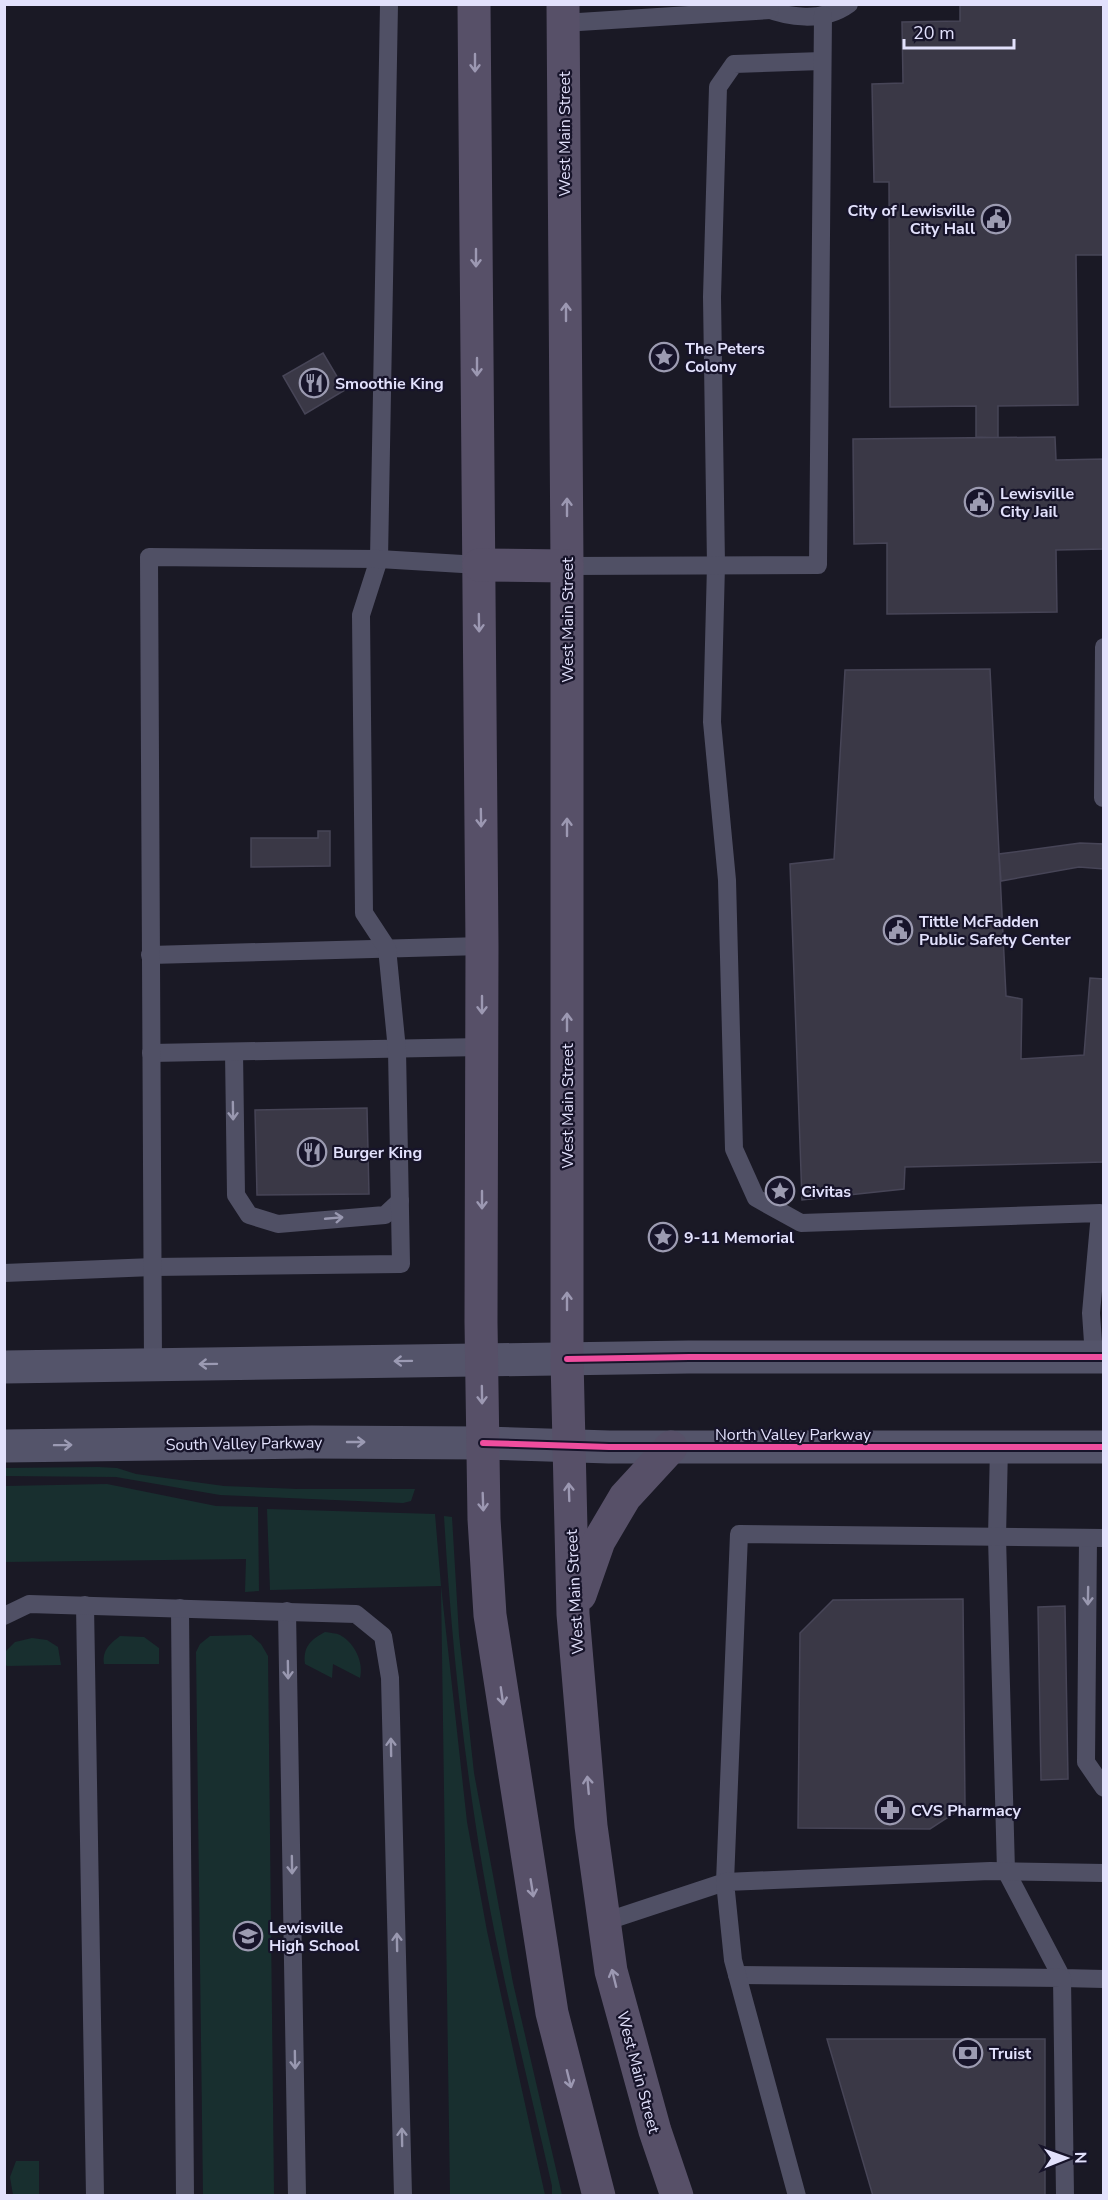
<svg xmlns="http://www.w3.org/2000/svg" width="1108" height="2200" viewBox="0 0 1108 2200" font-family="'Nunito Sans',sans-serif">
<rect width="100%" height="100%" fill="#1a1925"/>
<g fill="#182f2f">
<polygon points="98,1467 117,1468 136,1474 224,1486 297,1489 415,1489 411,1501 403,1503 220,1495 116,1477 5,1476 5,1468"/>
<polygon points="107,1484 216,1506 258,1507 259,1591 245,1592 246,1559 5,1562 5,1486"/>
<polygon points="267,1509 435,1514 441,1586 467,1822 487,1931 545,2195 450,2195 441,1586 270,1590"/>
<path d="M444 1516 452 1517 459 1635 474 1773 513 1983 562 2195H552V2186C525 2067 494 1948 476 1827 460 1724 450 1620 444 1516Z"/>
<path d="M325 1632C330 1633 336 1633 340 1635 355 1643 364 1663 360 1678L333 1664 332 1678 305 1664C303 1647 310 1640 325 1632Z"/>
<polygon points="251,1635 261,1644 268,1656 274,2195 203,2195 196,1652 200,1644 210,1636"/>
<path d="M120 1636 144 1637 159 1648V1664H104C102 1650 110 1644 120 1636Z"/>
<polygon points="32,1638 47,1640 58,1647 61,1665 7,1666 5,1664 5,1652 15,1642"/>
<polygon points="16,2161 39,2161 39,2195 13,2195 10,2177"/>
</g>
<g fill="#3a3846" stroke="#474557" stroke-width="1.5">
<polygon points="960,4 1104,4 1104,255 1076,255 1078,405 998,406 998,438 976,437 976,406 890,407 889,182 874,182 872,84 903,83 902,22 960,21"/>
<polygon points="323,353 345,390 305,414 283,376"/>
<polygon points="1055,437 1056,460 1104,459 1104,549 1056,550 1057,612 887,614 887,543 854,544 853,439"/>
<polygon points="990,669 1006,996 1022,999 1021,1059 1084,1055 1090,978 1104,979 1104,1162 905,1167 904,1189 802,1200 790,864 834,859 845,670"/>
<polygon points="318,831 330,831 330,866 251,867 251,838 318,838"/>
<polygon points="1080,843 1104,844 1104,869 1079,867 1001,881 999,854"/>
<polygon points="367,1108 369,1194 257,1195 255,1110"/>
<polygon points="963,1599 965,1806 930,1829 798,1828 800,1633 833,1600"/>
<polygon points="1065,1606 1068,1779 1041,1780 1038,1607"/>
<polygon points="827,2039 1045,2039 1045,2196 873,2196"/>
</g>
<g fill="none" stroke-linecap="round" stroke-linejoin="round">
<g stroke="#505065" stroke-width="18">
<path d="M760 6C787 18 823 23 849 4"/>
<polyline points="563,23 770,10"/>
<polyline points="822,61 734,64 718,87 712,297 716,565 712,722 727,880 734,1149 756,1198 801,1223 1100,1213 1091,1313 1094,1357"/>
<polyline points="567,566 818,565 823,15"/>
<polyline points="1103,798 1104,647"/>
<polyline points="150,955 482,946"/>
<polyline points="234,1052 236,1195 249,1215 278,1224 385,1215 400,1201"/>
<polyline points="151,1053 482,1047"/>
<polyline points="4,1273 153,1267 401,1264 397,1050 387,948 364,913 361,615 379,559 389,4"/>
<polyline points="153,1365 149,557 379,559 479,565"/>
<polyline points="999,1447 997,1537 1006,1871 1062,1978 1104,1979"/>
<polyline points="1088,1538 1086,1762 1104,1788"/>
<polyline points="85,1605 95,2196"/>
<polyline points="180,1608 185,2196"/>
<polyline points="287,1611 297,2196"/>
<polyline points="4,1616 29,1604 356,1614 383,1636 390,1678 403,2196"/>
<polyline points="604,1922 725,1882 739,1534 1104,1538"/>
<polyline points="737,1975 1062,1978 1065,2196"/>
<polyline points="797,2196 733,1960 725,1882 990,1871 1104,1873"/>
</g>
<g stroke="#54546a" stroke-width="33">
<polyline points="4,1367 689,1357 1104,1357"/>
<polyline points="4,1446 312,1442 483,1443 609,1447 1104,1447"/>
</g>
<g stroke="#575068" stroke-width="33">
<polyline points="474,4 482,946 481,1322 484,1519 490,1615 552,2013 599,2196"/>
<polyline points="563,4 567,566 567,1359 573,1614 591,1826 611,1971 655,2131 677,2196"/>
<polyline points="479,565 567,566"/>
<polyline points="580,1595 599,1541 625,1497 671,1447"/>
</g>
<g stroke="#17142a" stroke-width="10">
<g id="cycleway">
<polyline points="567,1359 689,1357 1104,1357"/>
<polyline points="483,1443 609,1447 1104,1447"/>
</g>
</g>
<use href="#cycleway" stroke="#ef4d9e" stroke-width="6"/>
</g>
<defs><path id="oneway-shaft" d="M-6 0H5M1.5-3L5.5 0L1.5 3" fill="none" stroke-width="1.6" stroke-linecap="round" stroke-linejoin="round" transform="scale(1.5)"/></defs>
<g stroke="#9c98b2">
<use href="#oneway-shaft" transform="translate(475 63) rotate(90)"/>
<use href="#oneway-shaft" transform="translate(476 258) rotate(90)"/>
<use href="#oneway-shaft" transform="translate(566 312) rotate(-90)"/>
<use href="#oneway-shaft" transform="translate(477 367) rotate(90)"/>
<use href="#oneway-shaft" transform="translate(567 507) rotate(-90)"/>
<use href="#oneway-shaft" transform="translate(479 623) rotate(89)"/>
<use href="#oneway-shaft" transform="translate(481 818) rotate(89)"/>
<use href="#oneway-shaft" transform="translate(567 827) rotate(-90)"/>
<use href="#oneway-shaft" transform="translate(482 1005) rotate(90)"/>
<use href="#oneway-shaft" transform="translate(567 1022) rotate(-90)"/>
<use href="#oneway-shaft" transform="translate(482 1200) rotate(90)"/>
<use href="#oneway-shaft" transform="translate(567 1301) rotate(-90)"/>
<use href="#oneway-shaft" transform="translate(482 1395) rotate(89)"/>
<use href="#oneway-shaft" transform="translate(569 1492) rotate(-92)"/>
<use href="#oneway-shaft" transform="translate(483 1502) rotate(88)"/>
<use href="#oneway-shaft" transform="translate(502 1696) rotate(82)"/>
<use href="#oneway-shaft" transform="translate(588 1785) rotate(-95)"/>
<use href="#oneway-shaft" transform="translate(532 1888) rotate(81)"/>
<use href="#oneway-shaft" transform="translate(614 1978) rotate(-104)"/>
<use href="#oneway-shaft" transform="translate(569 2079) rotate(76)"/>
</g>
<g stroke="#9998b0">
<use href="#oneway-shaft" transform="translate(233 1111) rotate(89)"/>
<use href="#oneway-shaft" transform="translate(334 1218) rotate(-5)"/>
<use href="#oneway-shaft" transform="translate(1088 1596) rotate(91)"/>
<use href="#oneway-shaft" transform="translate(288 1670) rotate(89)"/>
<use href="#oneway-shaft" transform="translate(391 1747) rotate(-91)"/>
<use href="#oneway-shaft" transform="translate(292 1865) rotate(89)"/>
<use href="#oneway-shaft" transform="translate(397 1942) rotate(-91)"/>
<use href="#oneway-shaft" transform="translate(295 2060) rotate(89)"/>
<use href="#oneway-shaft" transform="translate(402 2137) rotate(-91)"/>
</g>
<g stroke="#9b9ab3">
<use href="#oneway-shaft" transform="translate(403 1361) rotate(179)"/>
<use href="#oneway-shaft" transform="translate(208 1364) rotate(179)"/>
<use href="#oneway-shaft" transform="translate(356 1442)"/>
<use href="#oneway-shaft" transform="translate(63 1445) rotate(-1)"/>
</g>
<defs>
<g id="civic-ring" transform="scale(1.5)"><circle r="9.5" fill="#17142a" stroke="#9c9bb1" stroke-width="1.5"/><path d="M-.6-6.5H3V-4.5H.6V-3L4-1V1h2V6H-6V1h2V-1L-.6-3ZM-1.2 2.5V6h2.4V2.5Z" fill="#9c9bb1"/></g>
<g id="sight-ring" transform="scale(1.5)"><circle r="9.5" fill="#17142a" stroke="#9c9bb1" stroke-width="1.5"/><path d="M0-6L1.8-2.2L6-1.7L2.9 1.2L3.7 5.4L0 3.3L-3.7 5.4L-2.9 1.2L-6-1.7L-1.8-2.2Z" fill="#9c9bb1"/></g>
<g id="restaurant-ring" transform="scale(1.5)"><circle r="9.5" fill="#17142a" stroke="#9c9bb1" stroke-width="1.5"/><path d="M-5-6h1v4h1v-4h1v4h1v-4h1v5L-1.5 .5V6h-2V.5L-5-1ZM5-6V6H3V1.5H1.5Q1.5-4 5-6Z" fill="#9c9bb1"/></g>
<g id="pharmacy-ring" transform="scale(1.5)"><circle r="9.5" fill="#17142a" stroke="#9c9bb1" stroke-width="1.5"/><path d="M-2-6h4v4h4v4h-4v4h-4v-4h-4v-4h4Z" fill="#9c9bb1"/></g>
<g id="school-ring" transform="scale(1.5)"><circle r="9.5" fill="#17142a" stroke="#9c9bb1" stroke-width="1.5"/><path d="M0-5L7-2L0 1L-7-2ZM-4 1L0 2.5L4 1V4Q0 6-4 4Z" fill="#9c9bb1"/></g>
<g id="bank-ring" transform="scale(1.5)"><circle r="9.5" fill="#17142a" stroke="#9c9bb1" stroke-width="1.5"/><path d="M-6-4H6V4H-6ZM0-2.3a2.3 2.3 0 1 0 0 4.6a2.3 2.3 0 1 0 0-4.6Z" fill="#9c9bb1"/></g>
</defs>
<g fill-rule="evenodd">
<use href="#civic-ring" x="996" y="219"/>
<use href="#sight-ring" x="664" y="357"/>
<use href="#restaurant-ring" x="314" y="383"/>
<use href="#civic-ring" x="979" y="502"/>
<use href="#civic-ring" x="898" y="930"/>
<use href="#restaurant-ring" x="312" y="1152"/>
<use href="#sight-ring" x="780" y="1191"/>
<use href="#sight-ring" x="663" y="1237"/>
<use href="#pharmacy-ring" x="890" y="1810"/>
<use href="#school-ring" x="248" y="1936"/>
<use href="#bank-ring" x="968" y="2053"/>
</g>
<g text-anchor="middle" stroke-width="4.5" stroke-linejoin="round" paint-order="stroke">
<g font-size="16" fill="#e2e1fc" stroke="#17142a">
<text transform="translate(564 134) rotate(-90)" y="6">West Main Street</text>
<text transform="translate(567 620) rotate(-90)" y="6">West Main Street</text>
<text transform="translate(567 1106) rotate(-90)" y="6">West Main Street</text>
<text x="793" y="1440">North Valley Parkway</text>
<text transform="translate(244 1443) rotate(-1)" y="6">South Valley Parkway</text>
<text transform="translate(574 1592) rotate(-93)" y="6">West Main Street</text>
<text transform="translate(639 2072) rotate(75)" y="6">West Main Street</text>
</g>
<g font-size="16" font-weight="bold" fill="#e2e1fc" stroke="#17142a" text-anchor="start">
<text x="975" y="216" text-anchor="end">City of Lewisville<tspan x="975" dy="18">City Hall</tspan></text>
<text x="685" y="354">The Peters<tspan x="685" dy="18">Colony</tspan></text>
<text x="335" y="389">Smoothie King</text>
<text x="1000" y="499">Lewisville<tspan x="1000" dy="18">City Jail</tspan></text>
<text x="919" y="927">Tittle McFadden<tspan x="919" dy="18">Public Safety Center</tspan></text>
<text x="333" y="1158">Burger King</text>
<text x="801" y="1197">Civitas</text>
<text x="684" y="1243">9-11 Memorial</text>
<text x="911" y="1816">CVS Pharmacy</text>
<text x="269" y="1933">Lewisville<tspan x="269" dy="18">High School</tspan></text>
<text x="989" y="2059">Truist</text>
</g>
</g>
<rect width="1108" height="2200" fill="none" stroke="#e2e1fc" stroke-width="12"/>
<g transform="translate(1066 2158) rotate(89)" stroke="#17142a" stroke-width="4.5" paint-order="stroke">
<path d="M0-4.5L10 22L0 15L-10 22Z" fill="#e2e1fc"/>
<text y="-9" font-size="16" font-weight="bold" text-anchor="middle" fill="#e2e1fc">N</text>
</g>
<path d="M904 39v9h110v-9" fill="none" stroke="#e2e1fc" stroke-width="3"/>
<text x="913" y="39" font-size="18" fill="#e2e1fc" stroke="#17142a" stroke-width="4.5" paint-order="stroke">20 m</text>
</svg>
